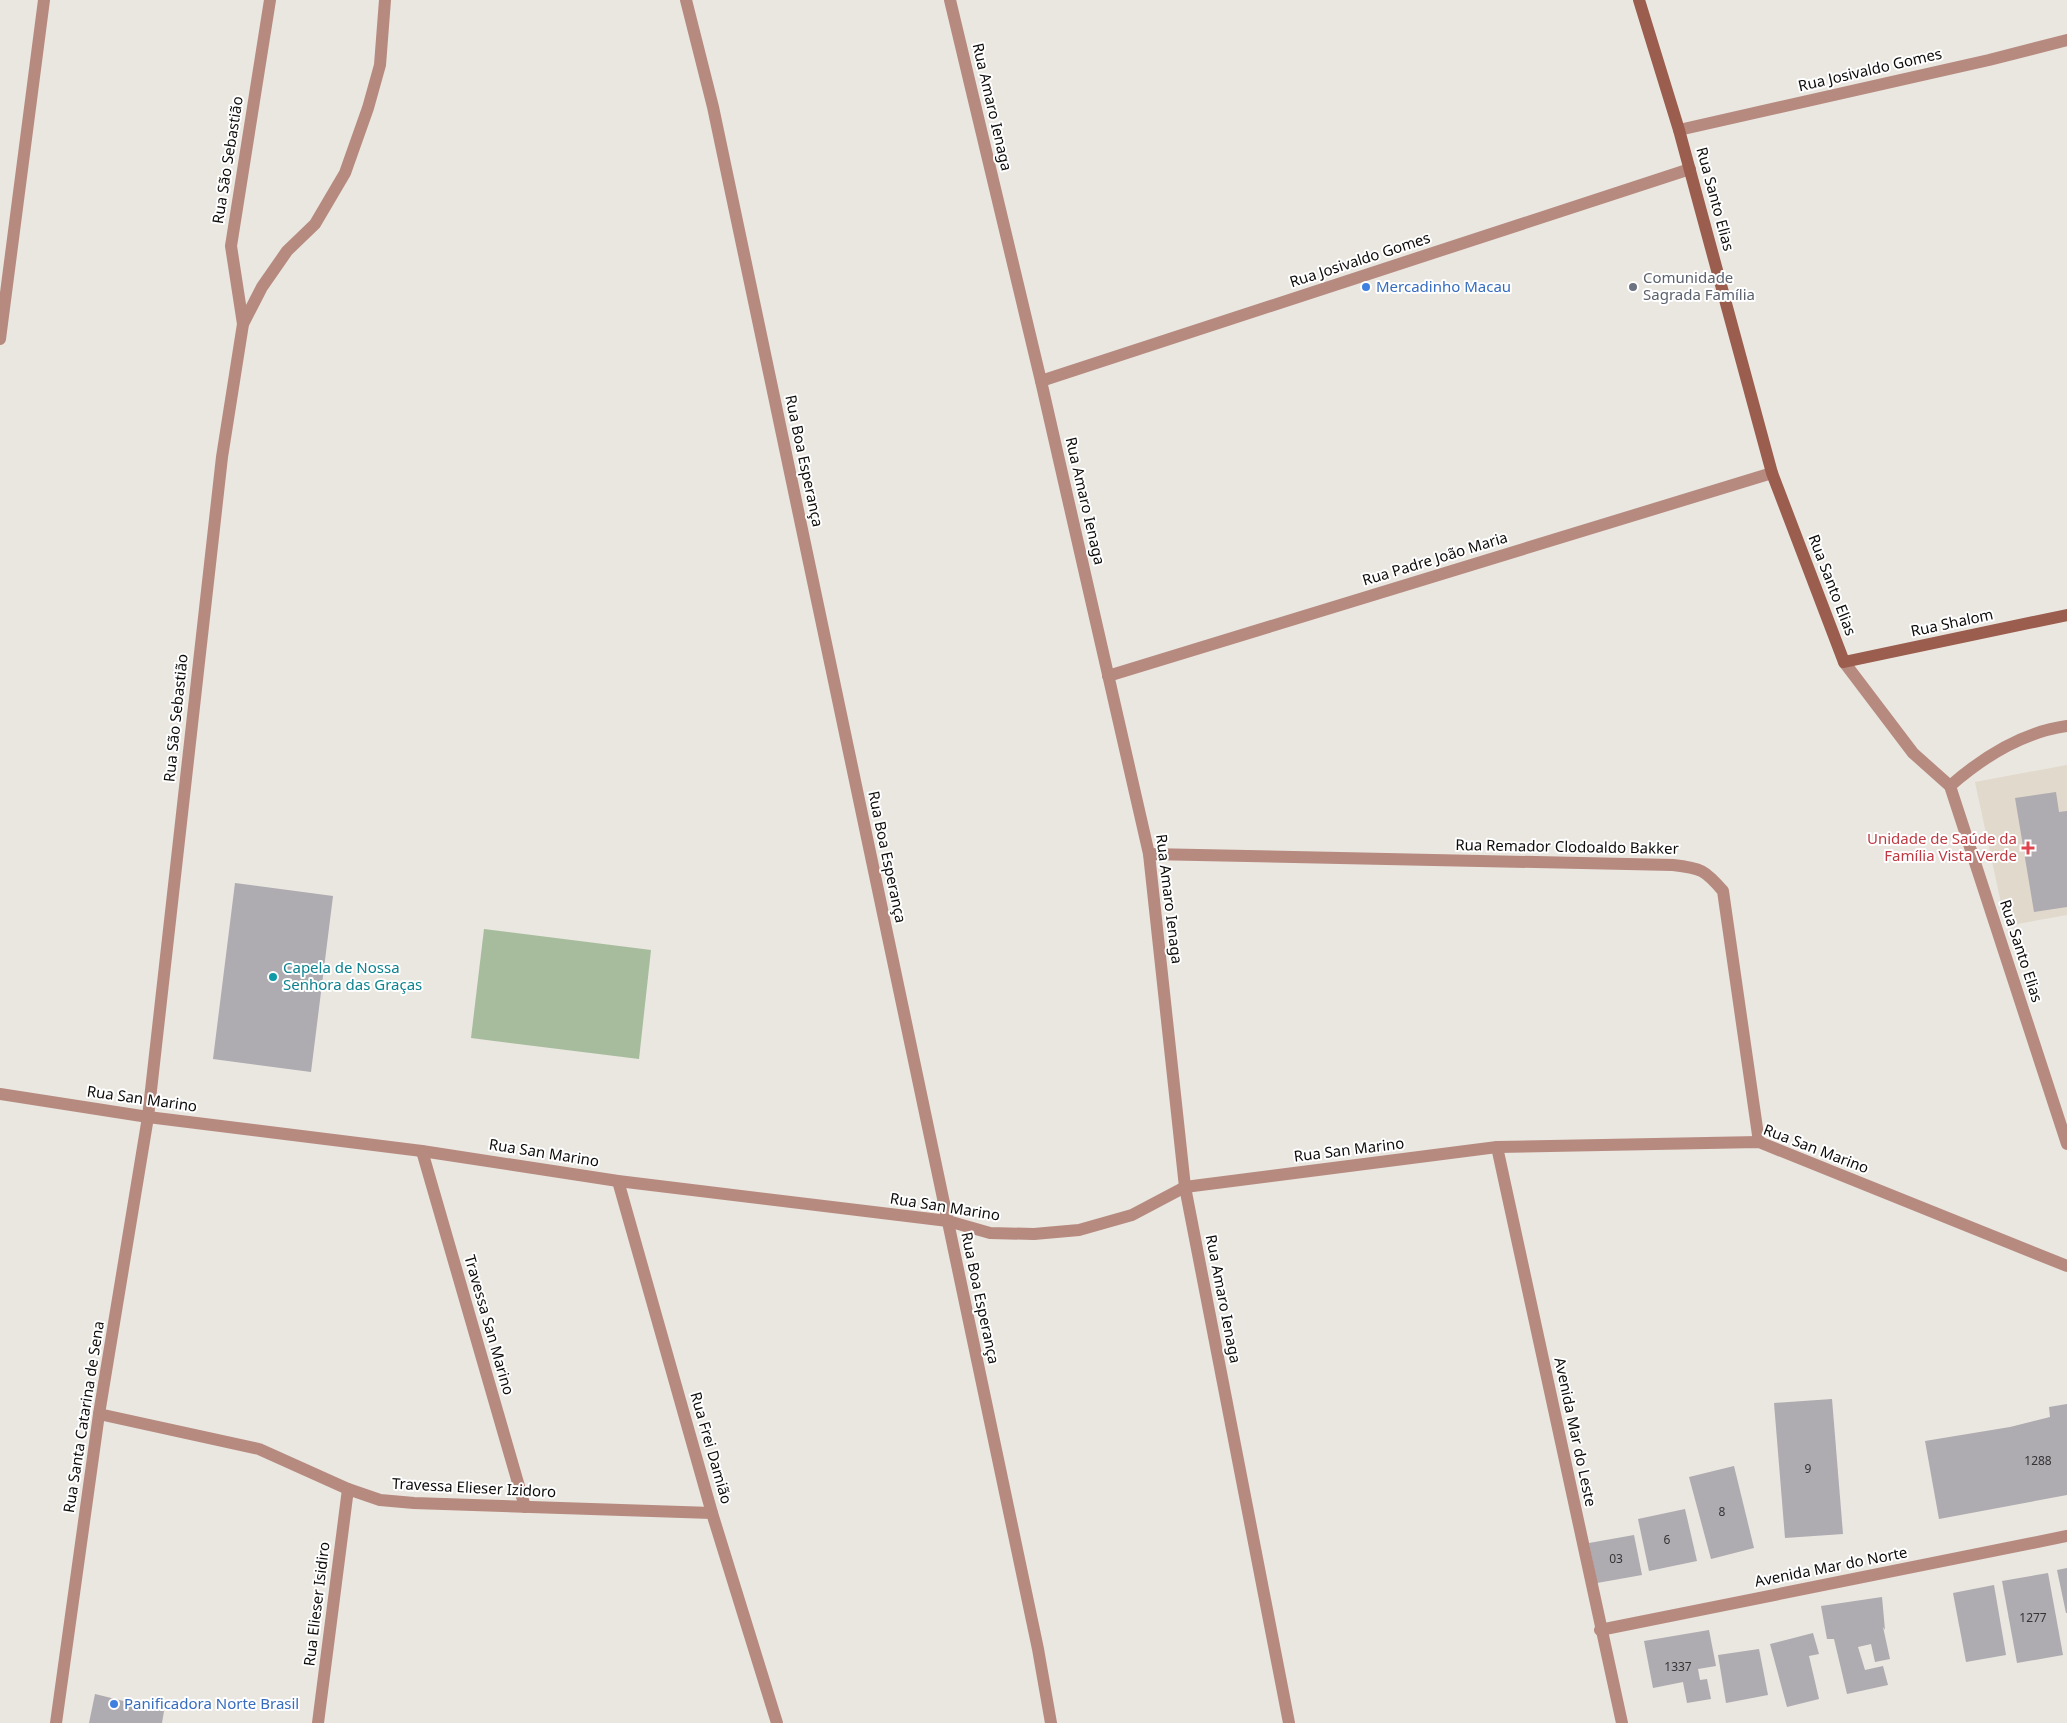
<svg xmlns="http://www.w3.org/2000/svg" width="2067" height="1723" viewBox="0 0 2067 1723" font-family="'Noto Sans',sans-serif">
<rect width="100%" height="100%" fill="#eae6e0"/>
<polygon fill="#e0d9cc" points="2067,765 2067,915 2006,926 1975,782"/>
<polygon fill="#a6bc9d" points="484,929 651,950 639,1059 471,1038"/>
<g fill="#aeabb1">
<polygon points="2056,792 2059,812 2067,811 2067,907 2034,912 2015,798"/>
<polygon points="235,883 333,896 311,1072 213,1059"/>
<polygon points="1832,1399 1843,1534 1785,1538 1774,1403"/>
<polygon points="2067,1404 2067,1495 1939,1519 1925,1441 2010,1427 2050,1417 2049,1407"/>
<polygon points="1734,1466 1754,1548 1711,1559 1689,1477"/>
<polygon points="1685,1509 1697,1561 1649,1571 1638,1519"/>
<polygon points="1634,1535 1642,1575 1597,1583 1589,1543"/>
<polygon points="2067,1568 2067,1613 2066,1613 2057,1570"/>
<polygon points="2048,1573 2063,1655 2017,1663 2002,1581"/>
<polygon points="1994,1585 2006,1655 1966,1662 1953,1593"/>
<polygon points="1882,1597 1885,1630 1883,1627 1890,1659 1875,1662 1871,1644 1858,1647 1865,1670 1883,1666 1888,1685 1847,1694 1834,1639 1827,1639 1821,1606"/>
<polygon points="1709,1630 1716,1666 1698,1669 1700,1680 1707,1679 1711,1699 1687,1703 1683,1682 1653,1688 1644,1641"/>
<polygon points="1813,1633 1819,1654 1809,1656 1819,1699 1787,1707 1770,1644"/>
<polygon points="1759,1649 1768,1695 1726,1703 1718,1655"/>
<polygon points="95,1694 164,1711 162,1723 89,1723"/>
</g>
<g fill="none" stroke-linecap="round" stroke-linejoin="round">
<polyline stroke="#b68a7f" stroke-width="12" points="1041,381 1690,169"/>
<g stroke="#b68a7f" stroke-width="12">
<polyline points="686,0 713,107 1038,1649 1051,1723"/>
<polyline points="950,0 1041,381 1149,854 1185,1187 1289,1723"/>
<polyline points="1679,130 1989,60 2067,40"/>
<polyline points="243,324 231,246 270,0"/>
<polyline points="0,339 44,0"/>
<polyline points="1844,662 1913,753 1950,786 2067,1144"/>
<polyline points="1108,676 1772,473"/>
<path d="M1950 786C1983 757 2023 732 2067 726"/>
<path d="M1149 854 1673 865C1701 868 1705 870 1723 891L1759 1142"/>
<polyline points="0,1094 148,1117 422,1151 618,1181 948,1221 990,1233 1034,1234 1079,1230 1132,1215 1185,1187 1497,1147 1759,1142 2067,1266"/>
<polyline points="1497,1147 1622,1723"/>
<polyline points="422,1151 525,1507"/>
<polyline points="618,1181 712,1513 777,1723"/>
<polyline points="99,1414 259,1449 348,1489 380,1500 414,1503 712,1513"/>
<polyline points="1600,1630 2067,1536"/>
<polyline points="56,1723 99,1414 148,1117 222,457 243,324 262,287 287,251 315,224 345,173 368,108 380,65 385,0"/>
<polyline points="318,1723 348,1489"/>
</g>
<polyline stroke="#9b5d4d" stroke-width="12" points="1639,0 1679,130 1772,473 1844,662 2067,615"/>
</g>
<g fill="#3f7fe0" stroke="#fff" stroke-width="2">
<circle cx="1366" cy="287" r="5"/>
<circle cx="114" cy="1704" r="5"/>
</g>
<circle fill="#6b7280" stroke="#fff" stroke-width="2" cx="1633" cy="287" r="5"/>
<path fill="#e0444e" stroke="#fff" stroke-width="2" d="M2025.5 840.5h5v5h5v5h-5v5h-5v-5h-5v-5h5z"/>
<circle fill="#0f9aa8" stroke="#fff" stroke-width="2" cx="273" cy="977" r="5"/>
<g text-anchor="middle" stroke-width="4" stroke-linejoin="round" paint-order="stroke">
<g font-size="12" fill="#353434">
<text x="2038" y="1465">1288</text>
<text x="1808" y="1473">9</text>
<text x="1722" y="1516">8</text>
<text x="1667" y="1544">6</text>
<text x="1616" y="1563">03</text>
<text x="2033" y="1622">1277</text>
<text x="1678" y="1671">1337</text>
</g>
<g font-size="15" fill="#0d0c0a" stroke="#fff">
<text transform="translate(1870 70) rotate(-13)" y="5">Rua Josivaldo Gomes</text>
<text transform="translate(992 107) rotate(77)" y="5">Rua Amaro Ienaga</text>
<text transform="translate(228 160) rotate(-81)" y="5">Rua São Sebastião</text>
<text transform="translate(1715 199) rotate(75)" y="5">Rua Santo Elias</text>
<text transform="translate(1360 260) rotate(-18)" y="5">Rua Josivaldo Gomes</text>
<text transform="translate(804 461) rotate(78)" y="5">Rua Boa Esperança</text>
<text transform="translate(1085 501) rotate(77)" y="5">Rua Amaro Ienaga</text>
<text transform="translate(1435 559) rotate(-17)" y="5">Rua Padre João Maria</text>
<text transform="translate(1832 585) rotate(69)" y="5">Rua Santo Elias</text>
<text transform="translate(1952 623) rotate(-12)" y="5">Rua Shalom</text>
<text transform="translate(176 718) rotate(-84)" y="5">Rua São Sebastião</text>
<text transform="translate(1567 847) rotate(1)" y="5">Rua Remador Clodoaldo Bakker</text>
<text transform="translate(887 857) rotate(78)" y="5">Rua Boa Esperança</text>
<text transform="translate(1169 899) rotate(83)" y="5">Rua Amaro Ienaga</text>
<text transform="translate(2021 951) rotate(72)" y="5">Rua Santo Elias</text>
<text transform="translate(142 1099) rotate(8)" y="5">Rua San Marino</text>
<text transform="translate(1816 1149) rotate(21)" y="5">Rua San Marino</text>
<text transform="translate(1349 1150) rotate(-7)" y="5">Rua San Marino</text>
<text transform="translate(544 1153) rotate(9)" y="5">Rua San Marino</text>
<text transform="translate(945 1207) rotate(9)" y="5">Rua San Marino</text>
<text transform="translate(980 1298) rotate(78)" y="5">Rua Boa Esperança</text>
<text transform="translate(1223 1299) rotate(79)" y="5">Rua Amaro Ienaga</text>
<text transform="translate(489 1325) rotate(74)" y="5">Travessa San Marino</text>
<text transform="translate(84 1417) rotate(-81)" y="5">Rua Santa Catarina de Sena</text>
<text transform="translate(1575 1432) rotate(78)" y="5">Avenida Mar do Leste</text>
<text transform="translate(711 1448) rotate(74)" y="5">Rua Frei Damião</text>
<text transform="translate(474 1488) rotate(3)" y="5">Travessa Elieser Izidoro</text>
<text transform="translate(1831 1567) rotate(-11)" y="5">Avenida Mar do Norte</text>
<text transform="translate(317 1604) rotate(-83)" y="5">Rua Elieser Isidiro</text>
</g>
<g font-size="15" fill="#5b616d" stroke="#fff" text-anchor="start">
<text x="1643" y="283">Comunidade<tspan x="1643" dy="17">Sagrada Família</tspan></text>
</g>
<g font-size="15" fill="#366cbe" stroke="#fff" text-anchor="start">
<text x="1376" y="292">Mercadinho Macau</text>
<text x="124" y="1709">Panificadora Norte Brasil</text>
</g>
<g font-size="15" fill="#be3a42" stroke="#fff" text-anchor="end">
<text x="2017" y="844">Unidade de Saúde da<tspan x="2017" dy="17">Família Vista Verde</tspan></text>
</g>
<g font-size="15" fill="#0d838f" stroke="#fff" text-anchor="start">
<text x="283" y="973">Capela de Nossa<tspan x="283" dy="17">Senhora das Graças</tspan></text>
</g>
</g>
</svg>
